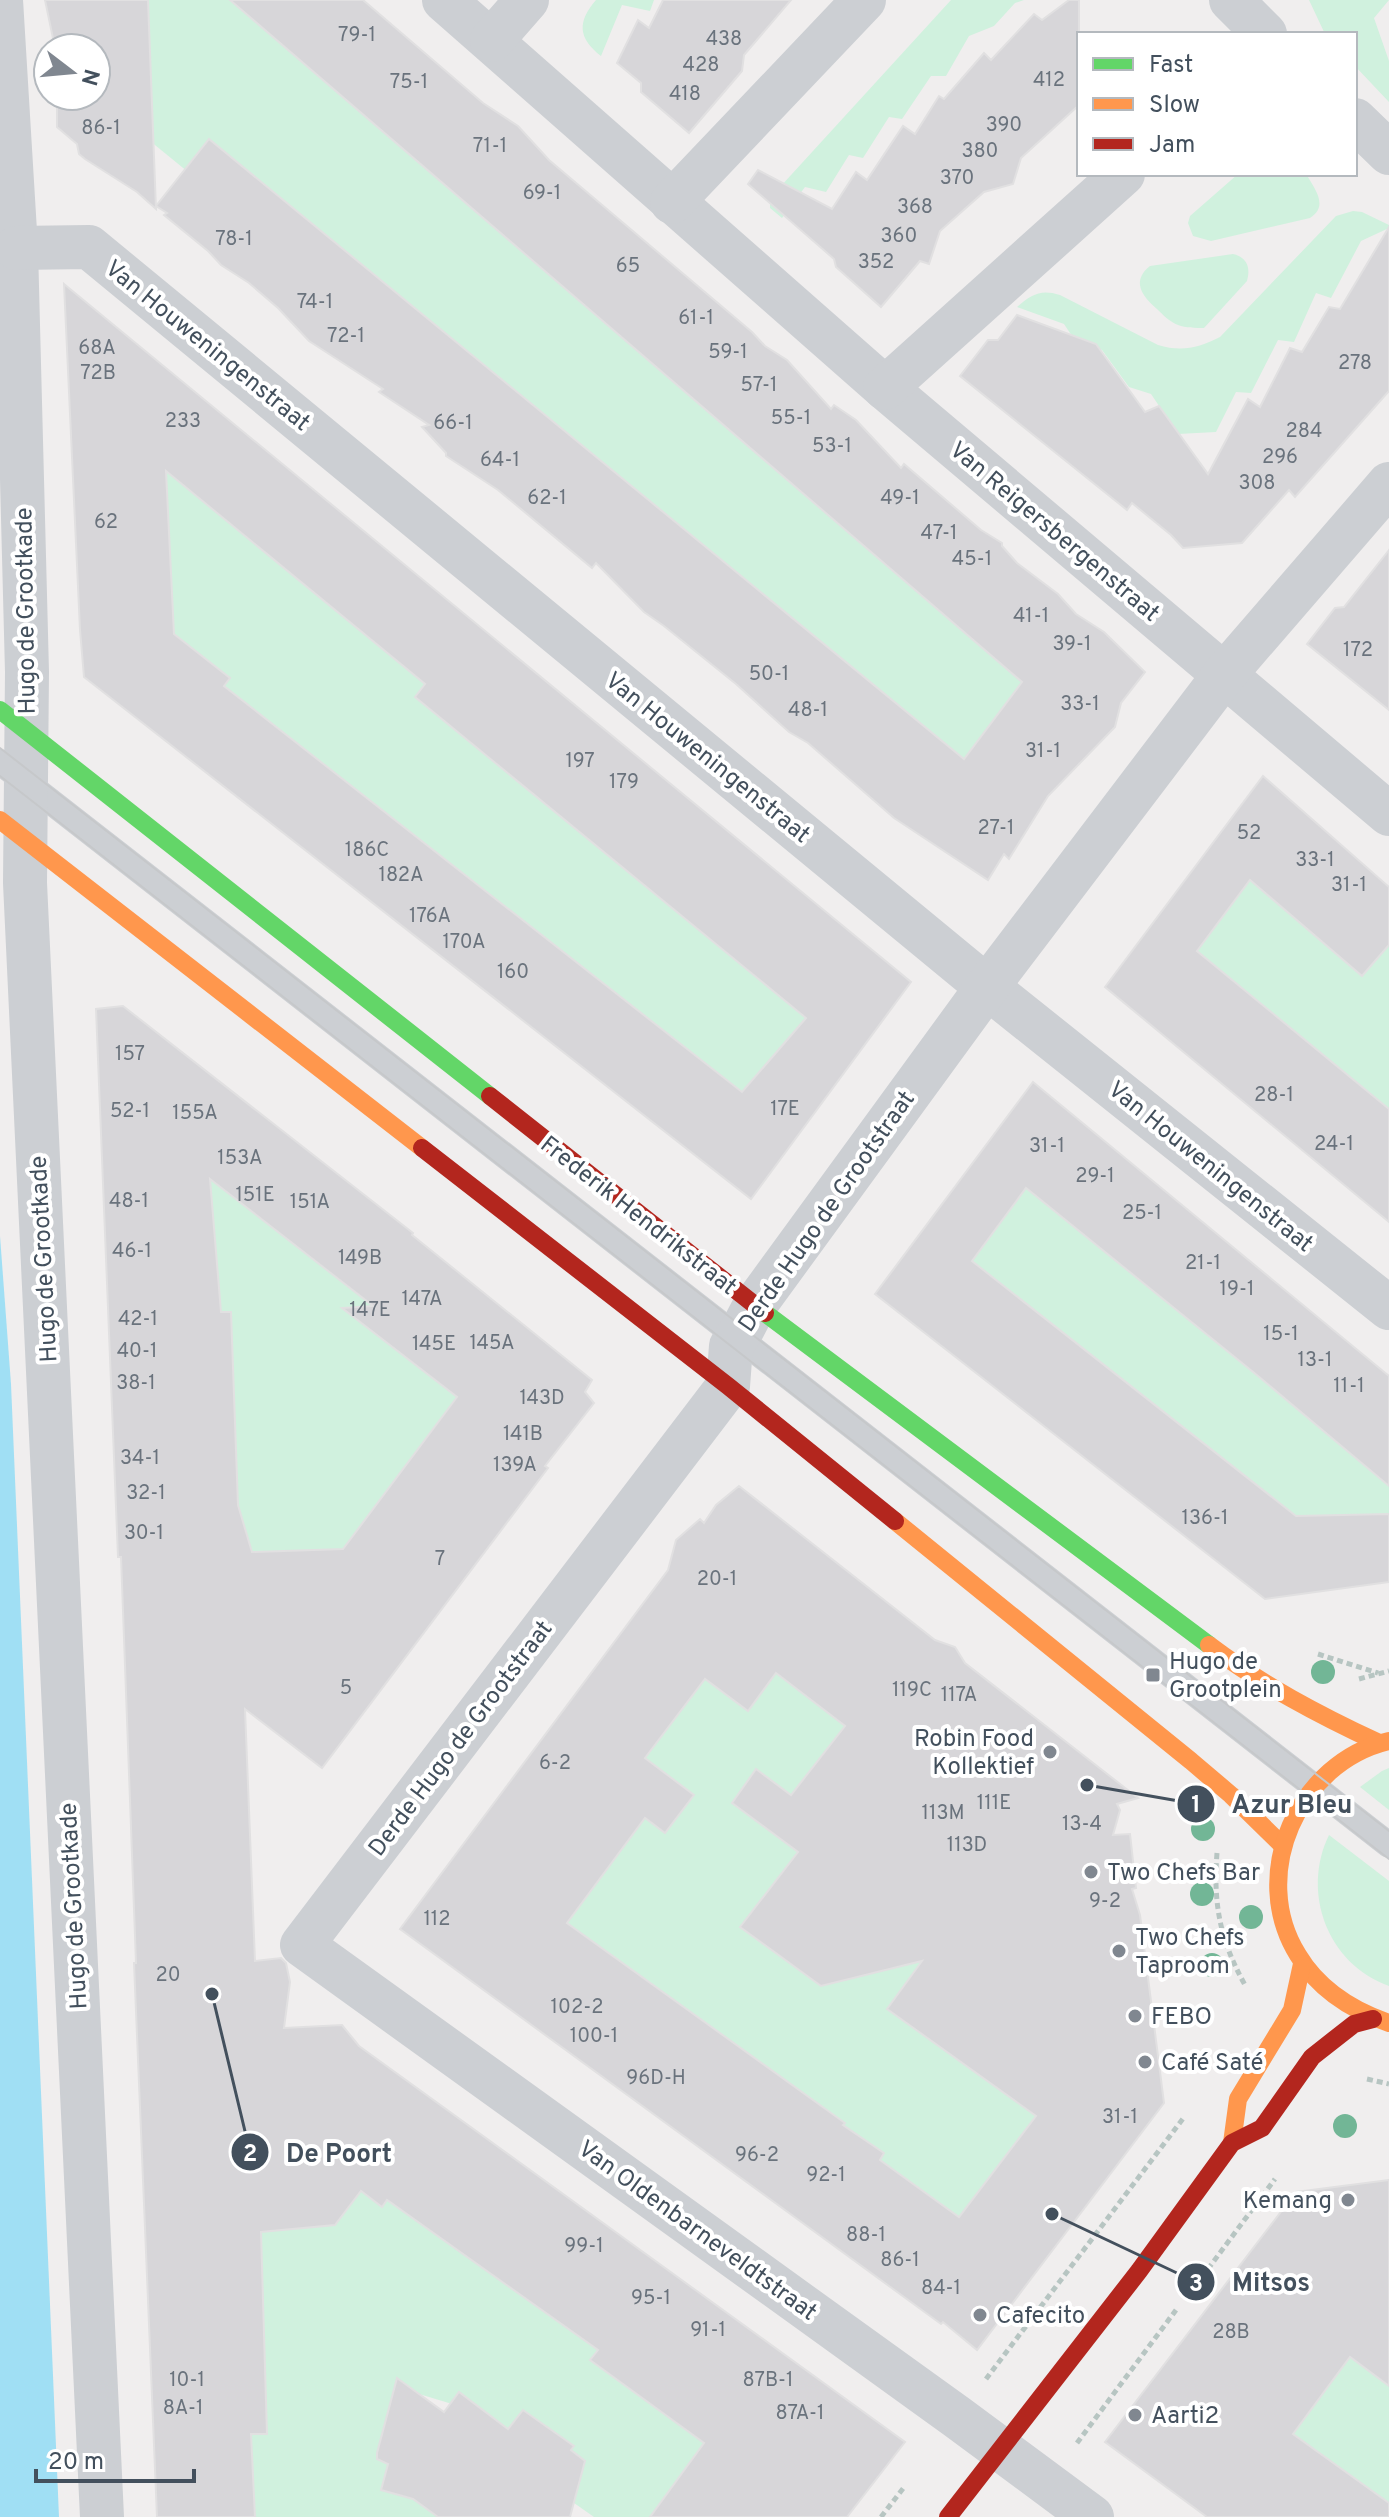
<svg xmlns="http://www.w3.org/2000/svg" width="1389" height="2517" viewBox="0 0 1389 2517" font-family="Overpass,sans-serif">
<rect width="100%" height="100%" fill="#f0eeee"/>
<g fill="#d0f1de">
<polygon points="118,0 307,0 1077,677 976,816 128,123"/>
<path d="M596 0H654L650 11 622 5 601 56C578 38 577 22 596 0Z"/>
<polygon points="951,0 1024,0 1015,3 994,26 969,36 946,76 931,76 902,119 889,117 863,158 849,155 826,192 805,187 782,218 770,208 770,198"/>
<polygon points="1309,0 1389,0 1374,18 1389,61 1389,102 1355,66 1355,34 1325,34"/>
<path d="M1238 174H1306C1315 189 1329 206 1310 218L1211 241 1193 236 1188 223 1190 216Z"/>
<path d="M1353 211 1362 212 1389 225V228L1361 241 1331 298 1316 293 1294 342 1278 340 1251 393 1236 392 1216 432 1178 434 1151 394 1129 387 1102 350 1076 342 1064 324 1017 307C1032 294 1041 289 1060 295L1158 345C1181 352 1199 348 1220 337L1336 216Z"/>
<path d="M1233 254C1247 257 1251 268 1247 281L1204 328C1195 328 1186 328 1178 325 1170 322 1163 315 1157 309 1142 296 1131 281 1150 266Z"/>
<polygon points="114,398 826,1007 745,1122 133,637"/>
<polygon points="1265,832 1389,946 1389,1139 1162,953"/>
<polygon points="132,1063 515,1400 329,1653 200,1535"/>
<polygon points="1024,1139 1389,1432 1389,1545 1283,1552 922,1266"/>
<polygon points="757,1561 1120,2058 965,2265 489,1910"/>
<polygon points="1389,1768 1389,1810 1360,1787 1382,1771"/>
<path d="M1329 1835 1389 1881V1986C1327 1964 1301 1892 1329 1835Z"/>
<polygon points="390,2176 731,2411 655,2517 594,2517 557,2491 462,2407 396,2387 463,2517 224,2517 249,2217"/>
<polygon points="1389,2240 1389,2517 1216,2424"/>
</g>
<polygon fill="#a0dff4" points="0,1236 11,1384 59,2517 0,2517"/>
<g fill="#d7d6d9" stroke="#e1e0e1" stroke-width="2" fill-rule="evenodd">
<polygon points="45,0 148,0 156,209 137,192 85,159 79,154 77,144 57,127 57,96 96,96 96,48 55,48"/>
<polygon points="230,0 363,0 483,103 518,126 549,160 752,332 765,346 787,360 831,409 834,405 856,420 901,468 904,464 981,530 1002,543 1002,546 1017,563 1058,594 1076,614 1104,632 1145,672 1121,703 1115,727 1048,796 1009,859 1004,854 988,880 894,818 808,743 789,732 736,684 664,626 644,612 596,563 592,568 498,490 446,456 446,453 422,427 429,425 379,392 383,389 309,341 278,308 249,283 221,265 208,251 164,215 167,213 156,206 209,139 964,759 1022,682"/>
<polygon points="663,0 791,0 744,55 742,71 689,133 641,92 641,83 617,63 638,20 649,28"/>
<polygon points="1069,0 1079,0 1079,105 1021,158 1013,184 984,192 940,231 929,264 920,261 881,307 836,267 834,259 748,184 758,170 832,209 856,172 867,180 903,126 915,134 939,96 944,99 984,53 991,60 1034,14 1042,20"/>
<polygon points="1389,227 1389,391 1295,497 1289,490 1242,543 1183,548 1171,535 1132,503 1127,510 960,376 988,340 998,340 1017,315 1096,344 1145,412 1159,406 1208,474 1248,399 1260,407 1290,348 1302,352 1329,307 1340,309"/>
<path d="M64 284 911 982 751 1199 84 677 80 630ZM166 471 425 684 415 697 806 1018 742 1092 224 686 230 678 174 634Z"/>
<polygon points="1389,550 1389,710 1307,644 1335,608 1344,607"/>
<polygon points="1263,776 1389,887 1389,945 1362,976 1250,880 1197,951 1389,1109 1389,1222 1105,987"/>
<path d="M123 1006 413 1233 412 1235 592 1380 585 1392 594 1403 545 1466 548 1468 322 1768 245 1709 255 1961 281 1958 286 1963 290 1982 284 2028 342 2025 359 2046 905 2442 847 2517H650L704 2443 590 2360 598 2350 387 2200 382 2207 361 2191 335 2225 261 2232 267 2434H251L255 2517H157L134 1963H136L121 1557H118L96 1009ZM210 1179 373 1306 342 1308 457 1397 343 1549 252 1552 238 1505 231 1312H221Z"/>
<polygon points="1033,1082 1389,1376 1389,1486 1258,1376 1026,1188 972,1261 1296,1516 1389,1514 1389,1582 1265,1599 875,1294"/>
<path d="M739 1486 935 1640 955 1647 965 1663 1138 1798 1117 1804 1120 1810 1113 1835 1130 1834 1136 1888 1132 1889 1140 1915 1164 2103 977 2350 943 2322 941 2324 400 1929 668 1570 676 1540 700 1519 704 1523 716 1505ZM776 1673 845 1726 791 1795 756 1769 732 1803 798 1852 740 1927 821 1986 922 1961 887 2009 1036 2116 959 2217 880 2160 884 2153 843 2125 845 2123 567 1923 645 1818 665 1833 694 1795 645 1758 705 1679 748 1711Z"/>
<polygon points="1389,2180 1389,2386 1350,2357 1293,2434 1389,2503 1389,2517 1207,2517 1105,2442 1296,2192"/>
<polygon points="397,2378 444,2412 459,2392 508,2429 523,2410 574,2446 571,2450 585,2461 570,2517 438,2517 413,2499 381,2490 388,2464 377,2459 377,2453"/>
</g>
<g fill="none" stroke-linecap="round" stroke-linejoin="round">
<g stroke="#b7c5c2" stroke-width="5" stroke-dasharray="6 4" stroke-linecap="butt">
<polyline points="1318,1654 1378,1673"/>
<polyline points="1359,1679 1389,1671"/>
<path d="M1217 1853C1213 1904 1220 1940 1245 1985"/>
<polyline points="1367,2079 1389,2084"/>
<polyline points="1190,2293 1275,2179"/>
<polyline points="986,2379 1185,2116"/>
<polyline points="1077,2443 1176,2310"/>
<polyline points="881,2517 905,2486"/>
</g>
<polyline stroke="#cccfd3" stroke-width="26" points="0,762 1389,1845"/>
<g stroke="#cccfd3" stroke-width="44">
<polyline points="1,0 16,248 27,672 25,883 102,2517"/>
<polyline points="444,0 885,388 1389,814"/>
<polyline points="1231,0 1265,34"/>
<polyline points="492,40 527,0"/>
<polyline points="1355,120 1389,153"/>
<polyline points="672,202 864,0"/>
<polyline points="16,248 89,247 987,987 1389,1308"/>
<polyline points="885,388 1123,174"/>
<polyline points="1092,2517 957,2417 302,1945 728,1386 731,1346 743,1328 755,1305 987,987 1224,675 1389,484"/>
</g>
<g stroke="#63d668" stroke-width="18">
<polyline points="0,710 490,1096"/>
<polyline points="765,1313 1209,1645"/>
</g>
<g stroke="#ff974d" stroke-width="18">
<polyline points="0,820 422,1148"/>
<polyline points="895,1521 1191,1761 1231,1795 1283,1846"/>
<path d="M1209 1645C1262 1685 1319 1715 1379 1743"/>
<path d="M1389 1741C1298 1762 1248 1875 1298 1955 1319 1990 1351 2010 1389 2023"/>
<polyline points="1232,2143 1238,2099 1292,2010 1302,1964"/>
</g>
<g stroke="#b3261e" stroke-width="18">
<polyline points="490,1096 765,1313"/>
<polyline points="422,1148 728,1386 895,1521"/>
<polyline points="948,2517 1139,2271 1232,2143 1262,2128 1312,2057 1354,2024 1373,2019"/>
</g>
<g stroke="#c6c8ca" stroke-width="2">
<polyline points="0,748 1389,1831"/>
<polyline points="0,776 1389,1859"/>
</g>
</g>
<g fill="#72b696">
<circle cx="1323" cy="1672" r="12"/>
<circle cx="1203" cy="1829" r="12"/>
<circle cx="1202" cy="1894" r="12"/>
<circle cx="1251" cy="1917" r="12"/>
<circle cx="1212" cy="1965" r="12"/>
<circle cx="1345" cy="2126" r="12"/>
</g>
<g fill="#808790" stroke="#fff" stroke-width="3">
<rect x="1145" y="1667" width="16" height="16" rx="4"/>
<circle cx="1050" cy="1752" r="8"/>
<circle cx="1091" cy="1872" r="8"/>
<circle cx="1119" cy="1951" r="8"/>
<circle cx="1135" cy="2016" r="8"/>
<circle cx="1145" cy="2062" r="8"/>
<circle cx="1348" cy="2200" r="8"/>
<circle cx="980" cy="2315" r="8"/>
<circle cx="1135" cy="2415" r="8"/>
</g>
<g text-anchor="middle" stroke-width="8" stroke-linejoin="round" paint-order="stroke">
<g font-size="20" fill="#6a737d">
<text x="357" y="41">79-1</text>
<text x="724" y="45">438</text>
<text x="701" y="71">428</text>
<text x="1049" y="86">412</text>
<text x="409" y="88">75-1</text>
<text x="685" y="100">418</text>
<text x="1004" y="131">390</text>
<text x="101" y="134">86-1</text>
<text x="490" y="152">71-1</text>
<text x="980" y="157">380</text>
<text x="957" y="184">370</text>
<text x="542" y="199">69-1</text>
<text x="915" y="213">368</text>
<text x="899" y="242">360</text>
<text x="234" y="245">78-1</text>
<text x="876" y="268">352</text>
<text x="628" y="272">65</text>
<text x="315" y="308">74-1</text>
<text x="696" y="324">61-1</text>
<text x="346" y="342">72-1</text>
<text x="97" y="354">68A</text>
<text x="728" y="358">59-1</text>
<text x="1355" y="369">278</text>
<text x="98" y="379">72B</text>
<text x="759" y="391">57-1</text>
<text x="791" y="424">55-1</text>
<text x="183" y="427">233</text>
<text x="453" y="429">66-1</text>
<text x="1304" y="437">284</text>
<text x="832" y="452">53-1</text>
<text x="1280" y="463">296</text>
<text x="500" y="466">64-1</text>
<text x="1257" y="489">308</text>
<text x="547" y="504">62-1</text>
<text x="900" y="504">49-1</text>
<text x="106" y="528">62</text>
<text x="939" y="539">47-1</text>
<text x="972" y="565">45-1</text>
<text x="1031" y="622">41-1</text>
<text x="1072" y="650">39-1</text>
<text x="1358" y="656">172</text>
<text x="769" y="680">50-1</text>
<text x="1080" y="710">33-1</text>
<text x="808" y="716">48-1</text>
<text x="1043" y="757">31-1</text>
<text x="580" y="767">197</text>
<text x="624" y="788">179</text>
<text x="996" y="834">27-1</text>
<text x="1249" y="839">52</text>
<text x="367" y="856">186C</text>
<text x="1315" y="866">33-1</text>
<text x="401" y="881">182A</text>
<text x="1349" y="891">31-1</text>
<text x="430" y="922">176A</text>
<text x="464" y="948">170A</text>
<text x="513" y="978">160</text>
<text x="130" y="1060">157</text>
<text x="1274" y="1101">28-1</text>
<text x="785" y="1115">17E</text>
<text x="130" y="1117">52-1</text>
<text x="195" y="1119">155A</text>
<text x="1334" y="1150">24-1</text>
<text x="1047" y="1152">31-1</text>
<text x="240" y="1164">153A</text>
<text x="1095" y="1182">29-1</text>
<text x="255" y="1201">151E</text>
<text x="129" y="1207">48-1</text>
<text x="310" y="1208">151A</text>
<text x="1142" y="1219">25-1</text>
<text x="132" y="1257">46-1</text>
<text x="360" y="1264">149B</text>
<text x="1203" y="1269">21-1</text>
<text x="1237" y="1295">19-1</text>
<text x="422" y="1305">147A</text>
<text x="370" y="1316">147E</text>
<text x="138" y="1325">42-1</text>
<text x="1281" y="1340">15-1</text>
<text x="492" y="1349">145A</text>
<text x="434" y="1350">145E</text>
<text x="137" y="1357">40-1</text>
<text x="1315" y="1366">13-1</text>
<text x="136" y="1389">38-1</text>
<text x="1349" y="1392">11-1</text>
<text x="542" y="1404">143D</text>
<text x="523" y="1440">141B</text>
<text x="140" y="1464">34-1</text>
<text x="515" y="1471">139A</text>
<text x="146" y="1499">32-1</text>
<text x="1205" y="1524">136-1</text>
<text x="144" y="1539">30-1</text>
<text x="440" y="1565">7</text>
<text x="717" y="1585">20-1</text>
<text x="346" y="1694">5</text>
<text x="912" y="1696">119C</text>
<text x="959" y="1701">117A</text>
<text x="555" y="1769">6-2</text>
<text x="994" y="1809">111E</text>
<text x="943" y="1819">113M</text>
<text x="1082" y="1830">13-4</text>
<text x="967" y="1851">113D</text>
<text x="1105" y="1907">9-2</text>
<text x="437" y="1925">112</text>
<text x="168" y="1981">20</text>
<text x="577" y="2013">102-2</text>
<text x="594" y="2042">100-1</text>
<text x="656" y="2084">96D-H</text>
<text x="1120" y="2123">31-1</text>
<text x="757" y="2161">96-2</text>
<text x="826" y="2181">92-1</text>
<text x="866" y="2241">88-1</text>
<text x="584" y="2252">99-1</text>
<text x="900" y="2266">86-1</text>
<text x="941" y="2294">84-1</text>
<text x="651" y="2304">95-1</text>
<text x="708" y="2336">91-1</text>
<text x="1231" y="2338">28B</text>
<text x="187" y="2386">10-1</text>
<text x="768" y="2386">87B-1</text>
<text x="183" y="2414">8A-1</text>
<text x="800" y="2419">87A-1</text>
</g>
<g font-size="24" fill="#43505d" stroke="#fff">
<text transform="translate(208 345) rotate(39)" y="8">Van Houweningenstraat</text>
<text transform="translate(1055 531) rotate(40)" y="8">Van Reigersbergenstraat</text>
<text transform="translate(25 611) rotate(-91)" y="8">Hugo de Grootkade</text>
<text transform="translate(708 757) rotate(39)" y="8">Van Houweningenstraat</text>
<text transform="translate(1211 1166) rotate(39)" y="8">Van Houweningenstraat</text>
<text transform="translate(826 1211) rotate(-55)" y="8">Derde Hugo de Grootstraat</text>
<text transform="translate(639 1215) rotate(38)" y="8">Frederik Hendrikstraat</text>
<text transform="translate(43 1259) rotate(-93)" y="8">Hugo de Grootkade</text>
<text transform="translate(460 1738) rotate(-53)" y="8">Derde Hugo de Grootstraat</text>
<text transform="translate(73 1906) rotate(-93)" y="8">Hugo de Grootkade</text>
<text transform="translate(698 2230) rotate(36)" y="8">Van Oldenbarneveldtstraat</text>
</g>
<g font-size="24" fill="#43505d" stroke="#fff" text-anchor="start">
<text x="1169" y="1669">Hugo de<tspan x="1169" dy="28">Grootplein</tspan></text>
<text x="1034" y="1746" text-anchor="end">Robin Food<tspan x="1034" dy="28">Kollektief</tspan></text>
<text x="1107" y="1880">Two Chefs Bar</text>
<text x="1135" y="1945">Two Chefs<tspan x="1135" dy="28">Taproom</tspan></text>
<text x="1151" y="2024">FEBO</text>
<text x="1161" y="2070">Café Saté</text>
<text x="1332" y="2208" text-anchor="end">Kemang</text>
<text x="996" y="2323">Cafecito</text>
<text x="1151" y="2423">Aarti2</text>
</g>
</g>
<path fill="none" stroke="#43505d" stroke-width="3" d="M1087 1785L1196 1804M212 1994L250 2152M1052 2214L1196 2282"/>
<g fill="#43505d" stroke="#fff" stroke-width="3">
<circle cx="1087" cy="1785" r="8"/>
<circle cx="212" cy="1994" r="8"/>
<circle cx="1052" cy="2214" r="8"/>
<circle cx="1196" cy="1804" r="20"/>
<circle cx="250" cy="2152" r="20"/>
<circle cx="1196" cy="2282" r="20"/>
</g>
<g font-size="24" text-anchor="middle" font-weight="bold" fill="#fff">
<text x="1196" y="1812">1</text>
<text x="250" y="2161">2</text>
<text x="1196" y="2291">3</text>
</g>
<g font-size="26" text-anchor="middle" font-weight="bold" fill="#43505d" stroke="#fff" stroke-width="8" stroke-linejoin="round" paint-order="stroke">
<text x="1292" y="1813">Azur Bleu</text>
<text x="339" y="2162">De Poort</text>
<text x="1271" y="2291">Mitsos</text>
</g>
<rect x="1077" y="32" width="280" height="144" fill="#ffffff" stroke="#b4b9be" stroke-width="2"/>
<rect x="1093" y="58" width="40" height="12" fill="#63d668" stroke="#b4b9be" stroke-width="2"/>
<text x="1149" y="72" font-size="24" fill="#43505d">Fast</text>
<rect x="1093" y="98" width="40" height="12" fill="#ff974d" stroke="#b4b9be" stroke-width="2"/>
<text x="1149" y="112" font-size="24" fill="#43505d">Slow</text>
<rect x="1093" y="138" width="40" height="12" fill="#b3261e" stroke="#b4b9be" stroke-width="2"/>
<text x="1149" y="152" font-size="24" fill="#43505d">Jam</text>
<g transform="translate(72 72) rotate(106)"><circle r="38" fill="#ffffff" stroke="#b4b9be" stroke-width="2"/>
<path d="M0-6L14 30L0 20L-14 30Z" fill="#808790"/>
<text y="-12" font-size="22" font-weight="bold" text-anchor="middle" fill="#43505d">N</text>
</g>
<path d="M36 2469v12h158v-12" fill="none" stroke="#43505d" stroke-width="4"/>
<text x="48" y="2469" font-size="24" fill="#43505d" stroke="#ffffff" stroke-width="6" paint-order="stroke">20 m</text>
</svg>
